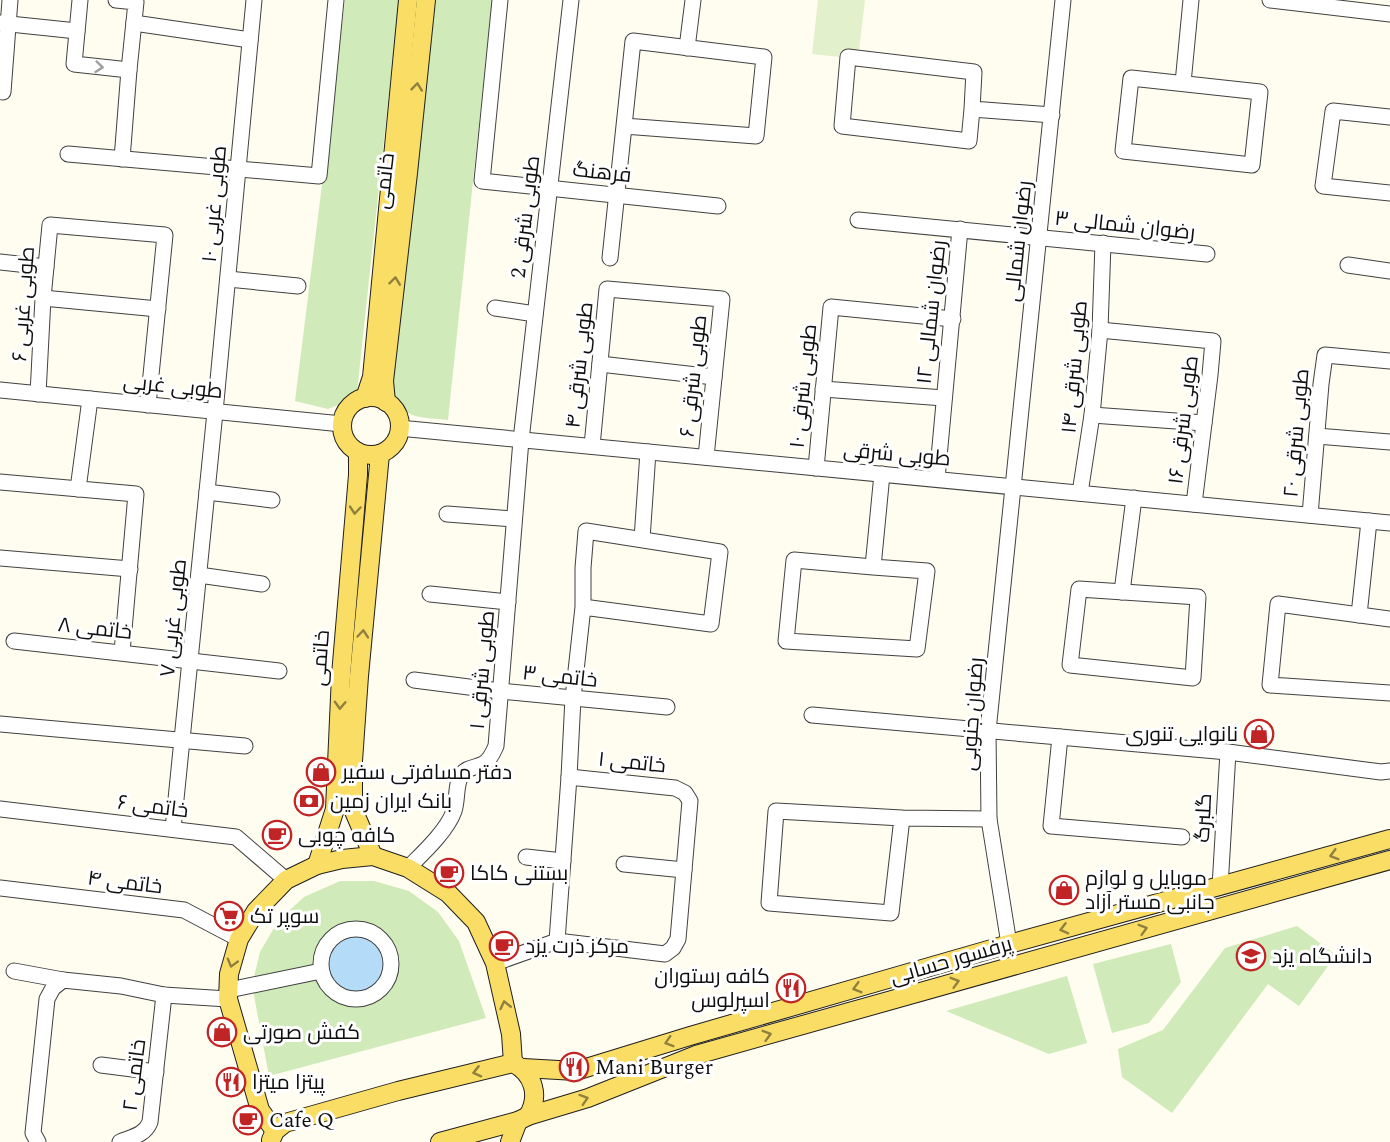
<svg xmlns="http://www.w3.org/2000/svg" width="1390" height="1142" viewBox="0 0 1390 1142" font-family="Spectral,Cairo,serif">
<rect width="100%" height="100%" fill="#fffdf0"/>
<g fill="#d0eab9">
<polygon points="345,0 399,0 357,392 348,401 328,409 295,401"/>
<path d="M436 0H492L448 420C421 417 400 420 391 389Z"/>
<polygon points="340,881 374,881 409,891 438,912 459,941 486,1018 269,1076 252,985 260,952 278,921 304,897"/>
<polygon points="1297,926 1336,955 1299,1006 1268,984 1172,1113 1122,1077 1118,1049 1163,1030 1225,948"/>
<polygon points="1171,944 1181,982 1149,1023 1112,1033 1093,964"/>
<polygon points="1067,976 1087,1043 1049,1054 946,1011"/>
</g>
<polygon fill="#e2f1cb" points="818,0 865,0 858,59 812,54"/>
<circle fill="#b4dbf7" stroke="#3a8dcf" stroke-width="1.5" cx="356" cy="964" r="29"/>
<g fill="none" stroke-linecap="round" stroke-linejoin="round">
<g stroke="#414141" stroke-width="17">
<g id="minor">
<polyline points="80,0 74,64 129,70 136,2 116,0"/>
<polyline points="500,0 482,181 718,206"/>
<polyline points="1270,0 1390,14"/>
<polyline points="0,23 77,31"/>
<polyline points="134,23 250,40"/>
<polyline points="687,48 693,0"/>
<polygon points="1131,78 1260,92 1252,165 1123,151"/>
<polyline points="1183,83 1191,0"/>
<polyline points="3,92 10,0"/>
<polyline points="972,109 969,141 842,126 848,57 974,72 972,109 1052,115"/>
<polyline points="1390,117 1333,111 1323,186 1390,193"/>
<polyline points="68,154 319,176 336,0"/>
<polyline points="122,159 129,70"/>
<polyline points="858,220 1207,254"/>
<polyline points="610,258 633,41 764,57 756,136 624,126"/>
<polyline points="0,262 46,267"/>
<polyline points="1348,265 1390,271"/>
<polyline points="228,279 298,286"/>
<polyline points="43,298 158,309"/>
<polyline points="495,308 535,314"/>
<polyline points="1100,330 1213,341 1210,375 1194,504"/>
<polyline points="600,364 714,377"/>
<polyline points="823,389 944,398"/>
<polyline points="0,390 342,424"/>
<polyline points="38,394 43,298 50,225 165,235 148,405"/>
<polyline points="1092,415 1204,423"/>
<polyline points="399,428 1390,523"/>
<polyline points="1317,436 1390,442"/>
<polyline points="592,446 607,289 722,299 706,457"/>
<polyline points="816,468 831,307 953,319"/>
<polyline points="937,479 960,229"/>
<polyline points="0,482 136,494 122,652"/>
<polyline points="78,489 90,399"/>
<polyline points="207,492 272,500"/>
<polyline points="1080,493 1092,415 1100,330 1103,243"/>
<polyline points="447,514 514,519"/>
<polyline points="1310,515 1321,384 1325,355 1390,361"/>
<polyline points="642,539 648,452"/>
<polyline points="0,558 130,569"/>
<polyline points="873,567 794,560 786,641 917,649 927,571 873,567 882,474"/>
<polyline points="199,575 262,584"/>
<polygon points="1079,589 1198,597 1193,678 1070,665"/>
<polyline points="1122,592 1134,498"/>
<polyline points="430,594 508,602"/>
<polyline points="1359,615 1369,521"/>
<polyline points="1390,619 1278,604 1270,685 1390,693"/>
<polyline points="14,641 279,671"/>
<polyline points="414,680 500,691 667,707"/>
<polyline points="812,715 1228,752 1381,772 1390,771"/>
<polyline points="0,724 245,746"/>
<polyline points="1060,737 1051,826 1182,837"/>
<polyline points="569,777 573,698 583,607 583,568 586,531 720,552 711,624 583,607"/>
<polyline points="0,809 236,837 286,880"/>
<polyline points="902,818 891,913 769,903 776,811 902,818 989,819"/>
<polyline points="173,829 215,412 254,0"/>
<polyline points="526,857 563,861"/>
<polyline points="624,864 684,870"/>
<path d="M408 868C423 853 447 831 454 811 458 799 455 784 462 774 467 767 476 768 483 764 489 761 493 753 496 746L521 440 571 0"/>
<polyline points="1220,887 1228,752"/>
<polyline points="0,888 184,910 239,939"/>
<circle cx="356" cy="964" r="35"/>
<polyline points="1009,944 989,819 988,731 1063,0"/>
<polyline points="495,963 557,941 665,954 673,948 678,939 690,801 685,793 675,788 569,777 557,941"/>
<polyline points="14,971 63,980"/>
<polyline points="229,990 321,971"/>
<polyline points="101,1065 156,1072"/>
<polyline points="38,1142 33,1133 47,999 53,988 63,980 121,986 164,995 228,999"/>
<path d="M120 1142C132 1137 145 1135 150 1122L164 995"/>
</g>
</g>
<g stroke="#1f1f1f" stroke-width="20">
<g id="major">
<circle cx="371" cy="426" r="29"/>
<polyline points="365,398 372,377 408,0"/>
<polyline points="386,402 384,381 408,173 426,0"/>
<polyline points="373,856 353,809 353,761 359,676 380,454"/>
<polyline points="317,865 335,809 341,675 358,475 358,452"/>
<polyline points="523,1068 576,1071 690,1036 1009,944 1390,839"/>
<polyline points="275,1131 260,1110 252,1082 228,999 229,974 239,939 256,911 286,880 317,865 342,859 373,856 408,868 448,893 476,922 495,963 511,1034 513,1063"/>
<path d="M271 1140 275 1131 285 1123 398 1091 513 1063C534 1074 540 1096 528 1116"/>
<polyline points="440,1142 518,1121 528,1116 588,1098 696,1055 1390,860"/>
<polyline points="510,1142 518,1121"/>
</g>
</g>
<use href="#minor" stroke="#fff" stroke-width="15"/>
<use href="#major" stroke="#fadd65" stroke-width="18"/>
</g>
<defs><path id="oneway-chevron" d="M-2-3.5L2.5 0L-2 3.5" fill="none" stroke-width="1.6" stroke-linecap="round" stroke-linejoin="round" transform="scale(1.5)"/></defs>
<use stroke="#9f9f9f" href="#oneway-chevron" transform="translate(99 67) rotate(6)"/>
<g stroke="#90803e">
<use href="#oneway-chevron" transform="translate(417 87) rotate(-84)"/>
<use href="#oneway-chevron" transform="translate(395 281) rotate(-83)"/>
<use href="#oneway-chevron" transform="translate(355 510) rotate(95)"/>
<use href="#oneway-chevron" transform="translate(363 634) rotate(-85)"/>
<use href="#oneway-chevron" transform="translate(340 705) rotate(92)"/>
<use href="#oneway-chevron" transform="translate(1334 855) rotate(164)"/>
<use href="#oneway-chevron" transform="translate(1064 929) rotate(165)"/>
<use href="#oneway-chevron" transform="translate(1143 929) rotate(-16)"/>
<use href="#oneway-chevron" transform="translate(232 963) rotate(106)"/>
<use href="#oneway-chevron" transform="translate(955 982) rotate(-16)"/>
<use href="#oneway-chevron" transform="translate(857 988) rotate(164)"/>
<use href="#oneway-chevron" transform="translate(505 1005) rotate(-103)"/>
<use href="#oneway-chevron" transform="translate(767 1035) rotate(-16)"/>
<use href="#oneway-chevron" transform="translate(669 1042) rotate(163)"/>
<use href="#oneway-chevron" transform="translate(477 1072) rotate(166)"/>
<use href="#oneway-chevron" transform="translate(584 1099) rotate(-18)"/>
</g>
<defs>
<g id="shop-ring" transform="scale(1.5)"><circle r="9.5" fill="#fff" stroke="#c12424" stroke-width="1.5"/><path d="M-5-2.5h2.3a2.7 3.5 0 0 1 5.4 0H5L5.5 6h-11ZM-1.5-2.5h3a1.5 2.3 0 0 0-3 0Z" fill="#c12424"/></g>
<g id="bank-ring" transform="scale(1.5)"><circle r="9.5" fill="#fff" stroke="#c12424" stroke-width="1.5"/><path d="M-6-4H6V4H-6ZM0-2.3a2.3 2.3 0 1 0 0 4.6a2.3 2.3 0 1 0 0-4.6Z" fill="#c12424"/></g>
<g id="cafe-ring" transform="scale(1.5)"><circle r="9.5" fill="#fff" stroke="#c12424" stroke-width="1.5"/><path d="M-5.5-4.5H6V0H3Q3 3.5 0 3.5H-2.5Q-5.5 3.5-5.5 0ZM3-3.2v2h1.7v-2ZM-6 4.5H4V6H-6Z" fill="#c12424"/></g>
<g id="supermarket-ring" transform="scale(1.5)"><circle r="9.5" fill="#fff" stroke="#c12424" stroke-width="1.5"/><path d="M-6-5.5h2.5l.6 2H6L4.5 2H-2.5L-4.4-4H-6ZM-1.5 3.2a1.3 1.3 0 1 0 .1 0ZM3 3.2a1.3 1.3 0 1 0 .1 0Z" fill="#c12424"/></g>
<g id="university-ring" transform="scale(1.5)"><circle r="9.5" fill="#fff" stroke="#c12424" stroke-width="1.5"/><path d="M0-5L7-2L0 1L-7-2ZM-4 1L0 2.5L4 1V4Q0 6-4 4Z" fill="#c12424"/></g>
<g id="restaurant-ring" transform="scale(1.5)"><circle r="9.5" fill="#fff" stroke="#c12424" stroke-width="1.5"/><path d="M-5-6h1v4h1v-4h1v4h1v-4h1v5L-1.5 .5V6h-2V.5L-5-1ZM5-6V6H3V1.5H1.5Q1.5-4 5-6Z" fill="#c12424"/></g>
</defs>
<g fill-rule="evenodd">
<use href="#shop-ring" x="1259" y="734"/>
<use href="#shop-ring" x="321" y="772"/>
<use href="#bank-ring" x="309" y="801"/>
<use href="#cafe-ring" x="277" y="835"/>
<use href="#cafe-ring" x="449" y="873"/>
<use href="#shop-ring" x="1064" y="890"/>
<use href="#supermarket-ring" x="229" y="916"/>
<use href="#cafe-ring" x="504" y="946"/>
<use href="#university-ring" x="1251" y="956"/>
<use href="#restaurant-ring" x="791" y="988"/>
<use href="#shop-ring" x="222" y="1032"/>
<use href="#restaurant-ring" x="574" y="1067"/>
<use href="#restaurant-ring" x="231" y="1082"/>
<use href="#cafe-ring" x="248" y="1120"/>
</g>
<g text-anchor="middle" stroke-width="6" stroke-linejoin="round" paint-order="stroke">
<g font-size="21" fill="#0e0e0e" stroke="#fff">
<text transform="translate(602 172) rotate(6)" y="7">فرهنگ</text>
<text transform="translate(384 181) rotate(-84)" y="7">خاتمی</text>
<text transform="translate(214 204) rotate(-85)" y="7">طوبی غربی ۱۰</text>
<text transform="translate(525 217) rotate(-83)" y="7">طوبی شرقی 2</text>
<text transform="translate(1125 225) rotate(6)" y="7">رضوان شمالی ۳</text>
<text transform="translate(1018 241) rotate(-84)" y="7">رضوان شمالی</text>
<text transform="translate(23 304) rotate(-86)" y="7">طوبی غربی ۶</text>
<text transform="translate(931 312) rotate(-84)" y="7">رضوان شمالی ۱۲</text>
<text transform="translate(579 365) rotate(-84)" y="7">طوبی شرقی ۴</text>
<text transform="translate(1074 367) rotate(-85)" y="7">طوبی شرقی ۱۴</text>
<text transform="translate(693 376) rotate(-84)" y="7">طوبی شرقی ۶</text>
<text transform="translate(173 386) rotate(6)" y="7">طوبی غربی</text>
<text transform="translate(803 386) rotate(-84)" y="7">طوبی شرقی ۱۰</text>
<text transform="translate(1183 420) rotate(-83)" y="7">طوبی شرقی ۱۶</text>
<text transform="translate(1296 433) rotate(-85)" y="7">طوبی شرقی ۲۰</text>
<text transform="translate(897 454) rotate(5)" y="7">طوبی شرقی</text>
<text transform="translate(173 618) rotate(-84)" y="7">طوبی غربی ۷</text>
<text transform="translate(95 628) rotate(6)" y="7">خاتمی ۸</text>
<text transform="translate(320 658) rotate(-86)" y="7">خاتمی</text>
<text transform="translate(482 670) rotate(-85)" y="7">طوبی شرقی ۱</text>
<text transform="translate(560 676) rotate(6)" y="7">خاتمی ۳</text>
<text transform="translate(972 714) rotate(-86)" y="7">رضوان جنوبی</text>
<text transform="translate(632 762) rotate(6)" y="7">خاتمی ۱</text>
<text transform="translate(153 806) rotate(7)" y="7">خاتمی ۶</text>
<text transform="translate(1203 818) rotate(-87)" y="7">گلبرگ</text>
<text transform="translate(125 882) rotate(7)" y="7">خاتمی ۴</text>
<text transform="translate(951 960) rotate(-16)" y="7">پرفسور حسابی</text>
<text transform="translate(134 1075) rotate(-83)" y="7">خاتمی ۲</text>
</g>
<g font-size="21" fill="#0e0e0e" stroke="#fff" text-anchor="start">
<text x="1238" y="741" text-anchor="end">نانوایی تنوری</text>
<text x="342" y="779">دفتر مسافرتی سفیر</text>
<text x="330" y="808">بانک ایران زمین</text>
<text x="298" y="842">کافه چوبی</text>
<text x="470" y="880">بستنی کاکا</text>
<text x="1085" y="885">موبایل و لوازم<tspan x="1085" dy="24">جانبی مستر آزاد</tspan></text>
<text x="250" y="923">سوپر تک</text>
<text x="525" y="953">مرکز ذرت یزد</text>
<text x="1272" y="963">دانشگاه یزد</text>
<text x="770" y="983" text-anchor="end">کافه رستوران<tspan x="770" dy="24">اسپرلوس</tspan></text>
<text x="243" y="1039">کفش صورتی</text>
<text x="595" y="1074">Mani Burger</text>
<text x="252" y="1089">پیتزا میتزا</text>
<text x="269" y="1127">Cafe Q</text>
</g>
</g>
</svg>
